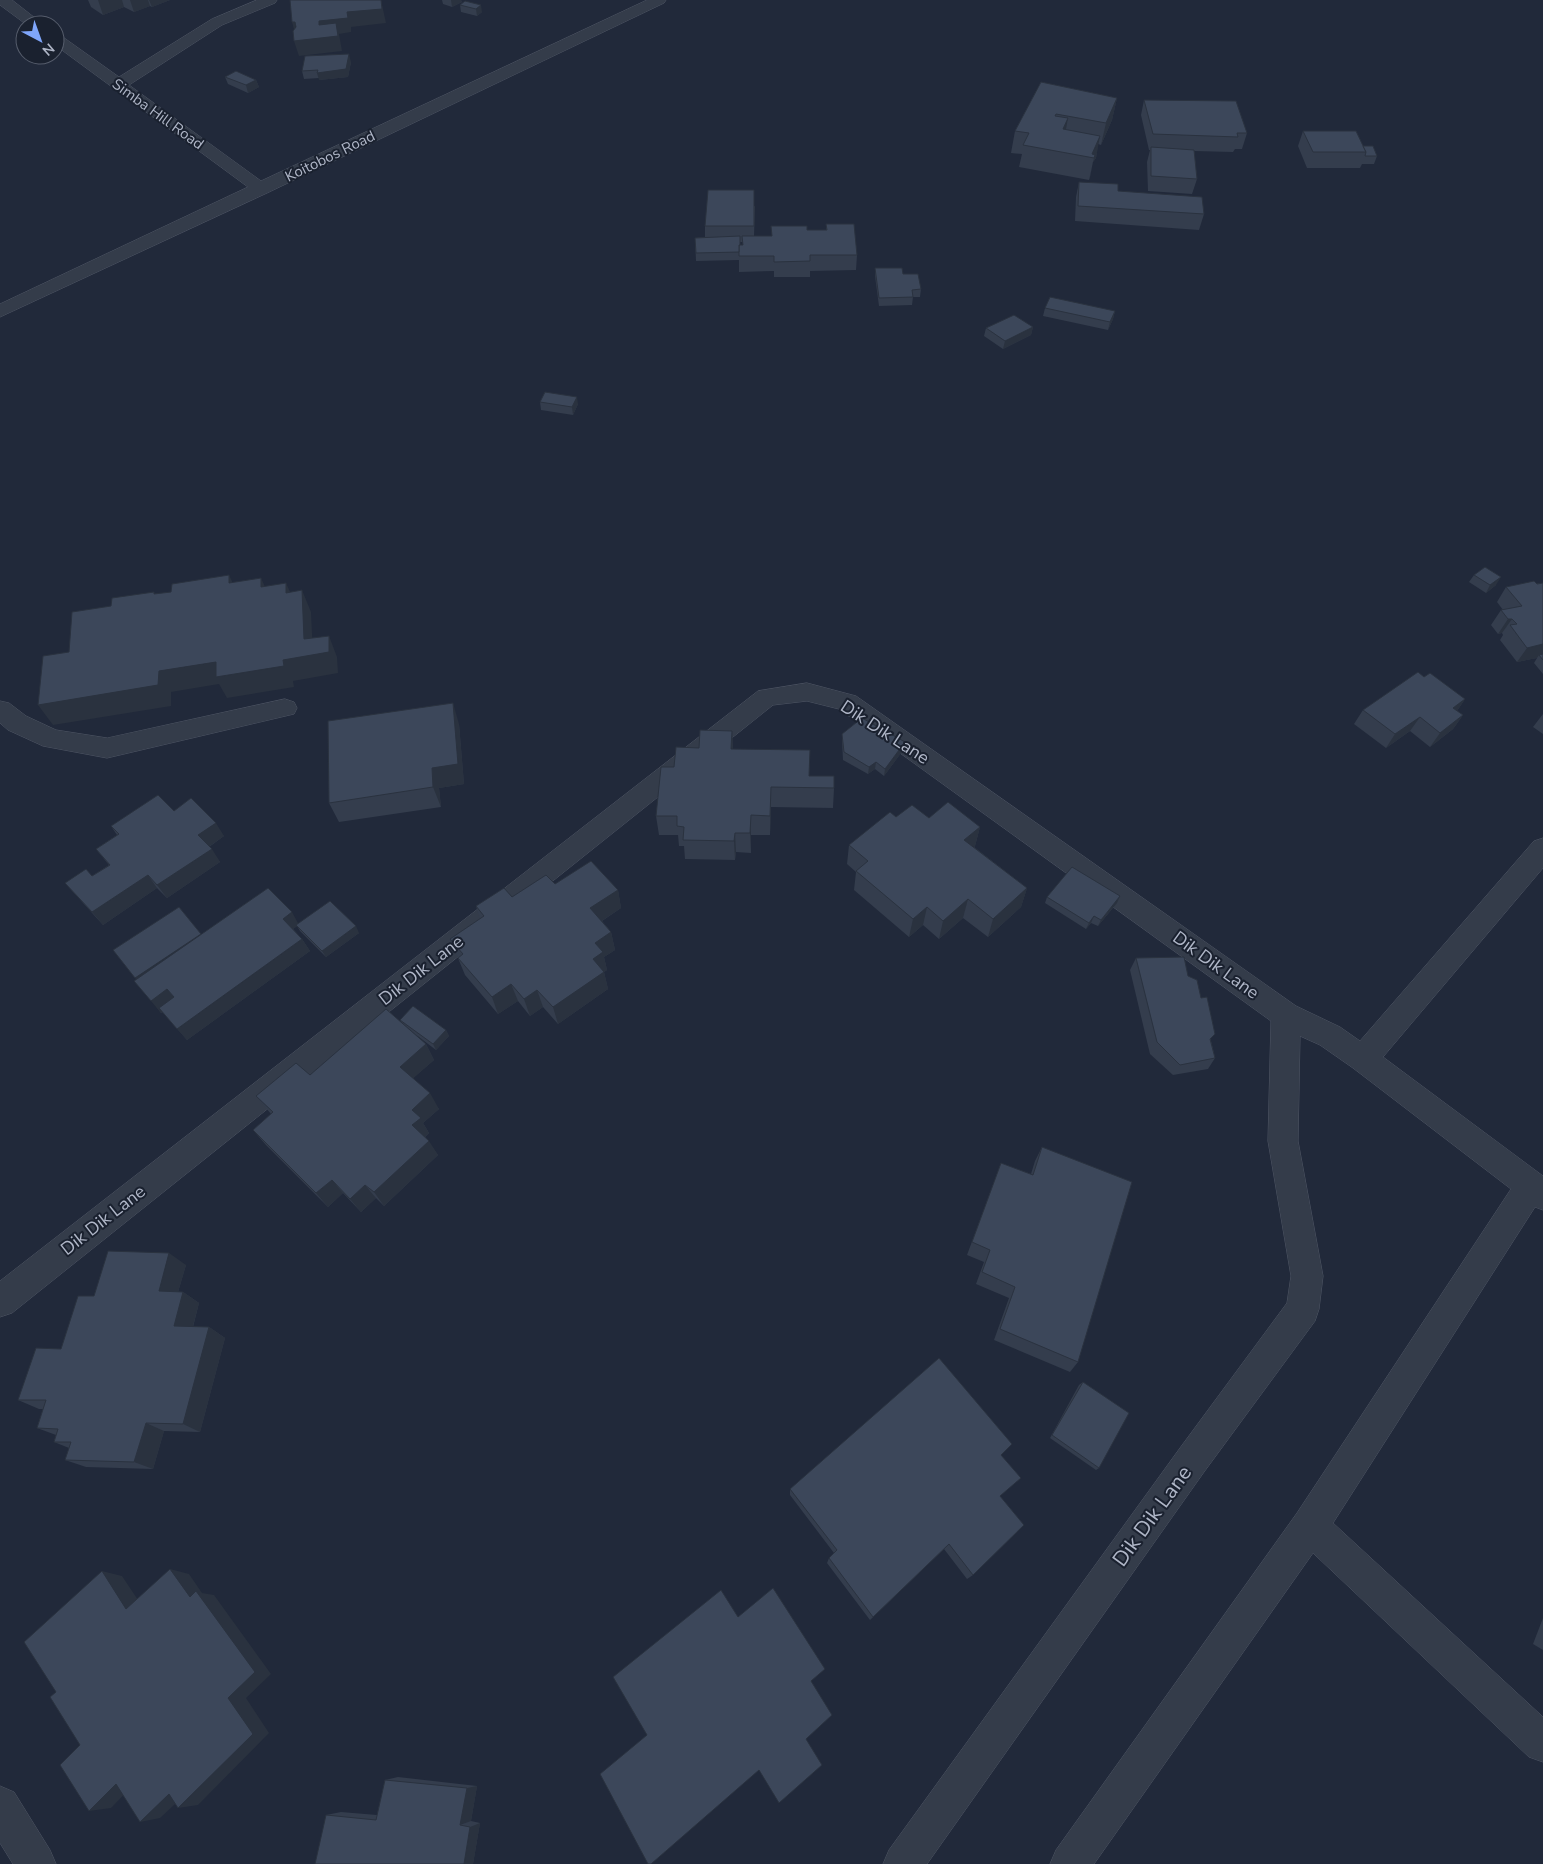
<svg xmlns="http://www.w3.org/2000/svg" width="1543" height="1864" viewBox="0 0 1543 1864" font-family="'Nunito Sans',sans-serif">
<rect width="100%" height="100%" fill="#21293a"/>
<g fill="none" stroke-linecap="round" stroke-linejoin="round">
<g stroke="#4f5665" stroke-width="1">
<g id="minor">
<polygon points="0,0 12,0 44,25 27,25 0,5"/>
<polygon points="257,0 277,0 275,3 222,25 129,85 261,181 647,0 666,0 664,3 267,193 0,317 0,304 248,187 55,45 55,33 60,35 119,77 212,19"/>
<polygon points="807,683 856,696 1296,1006 1340,1027 1360,1041 1534,841 1543,838 1543,868 1383,1057 1543,1176 1543,1210 1535,1207 1333,1523 1543,1717 1543,1762 1529,1757 1313,1553 1094,1864 1050,1864 1056,1850 1297,1513 1511,1189 1353,1068 1320,1045 1300,1036 1298,1141 1323,1276 1319,1309 1315,1321 1204,1472 927,1864 883,1864 889,1850 1180,1448 1287,1303 1291,1276 1268,1141 1271,1021 839,709 807,701 773,705 12,1313 0,1317 0,1281 758,691"/>
<polygon points="285,699 294,702 297,708 294,714 107,758 43,746 8,730 0,723 0,701 9,703 26,716 56,730 107,738"/>
<polygon points="0,1786 14,1792 50,1850 56,1864 13,1864 0,1843"/>
</g>
</g>
<use href="#minor" fill="#343c4a" fill-rule="evenodd"/>
</g>
<g fill="#343d4d" fill-rule="evenodd">
<polygon points="88,0 170,0 152,7 150,6 134,12 124,7 103,15 91,7"/>
<polygon points="442,0 461,0 462,2 452,7 443,4"/>
<polygon points="465,1 482,12 477,16 461,12 460,5"/>
<polygon points="351,62 348,77 319,80 319,78 304,79 302,71"/>
<polygon points="225,77 256,80 259,87 248,93 228,84"/>
<polygon points="1041,82 1117,98 1112,120 1101,145 1098,144 1096,158 1093,162 1090,177 1089,180 1019,167 1022,154 1011,153 1015,131"/>
<polygon points="1144,100 1247,133 1242,149 1235,149 1233,152 1194,151 1197,179 1192,194 1148,191 1147,162 1150,150 1149,150 1141,115"/>
<polygon points="1303,131 1377,156 1374,164 1362,164 1360,168 1307,168 1298,146"/>
<polygon points="1079,182 1118,191 1204,214 1199,230 1075,221 1076,197"/>
<path d="M755 206 754 236H771L807 230H826V224L857 255 856 270 810 271V277H774V271L739 272V260L696 261 695 238 705 237V226ZM740 242H743V245H740Z"/>
<polygon points="875,268 903,274 921,289 920,297 913,297 912,305 879,306 875,276"/>
<polygon points="1045,308 1115,311 1113,319 1108,330 1043,316"/>
<polygon points="1033,327 1031,335 1003,349 984,336 986,328"/>
<polygon points="540,402 578,404 573,415 541,410"/>
<polygon points="1474,575 1496,585 1486,593 1469,582"/>
<polygon points="1543,583 1543,674 1534,663 1537,658 1517,662 1500,640 1503,635 1502,633 1498,634 1491,625 1501,610 1503,610 1497,602 1506,587"/>
<polygon points="1424,677 1465,699 1457,711 1463,715 1453,729 1430,747 1410,731 1386,748 1354,724 1363,710"/>
<polygon points="1543,714 1543,734 1533,727"/>
<polygon points="459,724 464,784 439,788 441,807 339,822 329,803"/>
<polygon points="732,731 733,749 809,776 834,788 833,808 771,807 770,835 751,835 751,853 736,852 735,860 685,859 684,846 679,846 678,835 659,835 656,816 674,767 699,748"/>
<polygon points="842,734 905,742 904,749 884,776 875,769 868,774 843,760 842,741"/>
<polygon points="174,811 224,836 209,847 220,862 167,898 157,888 103,925 65,883 92,876 109,865 96,849 117,835 111,826"/>
<polygon points="896,817 929,818 980,827 975,846 974,847 1027,888 1021,907 988,937 963,918 939,939 923,925 909,937 854,890 856,872 847,864 849,845"/>
<polygon points="555,884 618,890 621,908 602,921 611,932 615,950 604,957 607,970 604,972 608,989 558,1024 543,1007 530,1016 518,1001 498,1014 465,975 450,939 480,919 476,906"/>
<polygon points="1047,897 1117,903 1098,926 1091,923 1086,929 1045,903"/>
<polygon points="299,923 359,933 326,957 300,931 297,926 293,929 302,939 310,951 187,1040 163,1012 161,1013 136,979 201,934"/>
<polygon points="1136,958 1188,976 1201,998 1215,1058 1208,1069 1173,1075 1150,1054 1130,970"/>
<polygon points="400,1020 446,1030 449,1036 436,1050 415,1034 426,1044 434,1060 413,1078 439,1109 423,1123 429,1133 425,1137 438,1155 384,1206 376,1198 361,1212 343,1193 328,1207 266,1145 253,1130 271,1114 256,1096 310,1075 402,1023"/>
<polygon points="1042,1147 1078,1362 1070,1372 994,1340 1009,1298 976,1284 984,1262 967,1255 1001,1163 1031,1174 1035,1161"/>
<polygon points="186,1265 178,1292 183,1292 199,1303 193,1327 209,1327 225,1338 200,1432 164,1431 153,1469 86,1467 65,1460 69,1448 54,1442 56,1435 37,1428 43,1409 39,1409 18,1400 61,1349 94,1296"/>
<polygon points="1083,1382 1099,1468 1096,1470 1050,1438 1079,1385"/>
<polygon points="1002,1455 1000,1497 973,1575 967,1579 944,1549 870,1620 827,1563 829,1558 834,1553 790,1495 790,1489"/>
<polygon points="1543,1618 1543,1650 1533,1644"/>
<polygon points="398,1777 477,1786 471,1821 480,1823 473,1864 326,1815 341,1812 377,1815 385,1780"/>
</g>
<g fill="#2a323f">
<polygon points="98,0 122,0 124,7 103,15"/>
<polygon points="130,0 148,0 150,6 134,12"/>
<polygon points="149,0 170,0 152,7"/>
<polygon points="381,0 386,23 351,27 351,32 339,34 342,51 299,56 294,41 319,21 347,12"/>
<polygon points="451,0 461,0 462,2 452,7"/>
<polygon points="481,5 482,12 477,16 476,9"/>
<polygon points="292,22 295,22 296,37"/>
<polygon points="349,54 351,62 348,77 319,80 317,73"/>
<polygon points="256,80 259,87 248,93 246,85"/>
<polygon points="1117,98 1112,120 1101,145 1106,123"/>
<polygon points="1068,118 1064,140 1063,129"/>
<polygon points="1100,136 1096,158 1093,162 1090,177 1089,180 1094,158 1092,154"/>
<polygon points="1115,311 1113,319 1108,330 1110,322"/>
<polygon points="1033,327 1031,335 1003,349 1005,341"/>
<polygon points="577,397 578,404 573,415 572,407"/>
<polygon points="229,575 239,596 229,583"/>
<polygon points="1501,577 1496,585 1486,593 1490,585"/>
<polygon points="261,578 271,600 261,587"/>
<polygon points="286,583 296,605 286,593"/>
<polygon points="302,590 311,612 313,655 329,636 337,657 338,673 293,681 294,687 227,698 219,684 171,692 171,706 53,725 38,705 159,671 216,662 283,660 304,639"/>
<polygon points="1508,619 1512,619 1502,633 1498,634"/>
<polygon points="1543,644 1543,657 1539,655 1537,658 1517,662 1527,648"/>
<polygon points="1465,699 1455,714 1453,708"/>
<polygon points="453,703 459,724 464,784 439,788 441,807 433,787 432,768"/>
<polygon points="1463,715 1453,729 1430,747 1440,733"/>
<polygon points="1420,717 1410,731 1386,748 1395,734"/>
<polygon points="732,731 733,751 731,749"/>
<polygon points="905,742 904,749 884,776 885,769"/>
<polygon points="876,762 875,769 868,774 869,767"/>
<polygon points="771,787 771,807 770,835 770,816"/>
<polygon points="751,815 751,853 750,833"/>
<polygon points="216,823 224,836 207,848 198,835"/>
<polygon points="980,827 975,846 960,859 964,840"/>
<polygon points="735,833 736,852 735,860 734,841"/>
<polygon points="212,849 220,862 167,898 157,885"/>
<polygon points="148,875 157,888 103,925 92,912"/>
<polygon points="1027,888 1021,907 988,937 993,919"/>
<polygon points="618,890 621,908 594,926 590,908"/>
<polygon points="1120,896 1117,903 1098,926 1101,920"/>
<polygon points="968,899 963,918 939,939 943,921"/>
<polygon points="927,907 923,925 909,937 913,919"/>
<polygon points="292,912 299,925 290,931 283,919"/>
<polygon points="1094,916 1091,923 1086,929 1089,923"/>
<polygon points="356,926 359,933 326,957 322,951"/>
<polygon points="611,932 615,950 604,957 607,970 604,972 608,989 558,1024 553,1007 593,959 595,943"/>
<polygon points="202,935 141,984 135,978"/>
<polygon points="302,939 310,951 187,1040 177,1029"/>
<polygon points="511,984 518,1001 498,1014 492,997"/>
<polygon points="167,989 177,1001 161,1013 151,1001"/>
<polygon points="537,990 543,1007 530,1016 524,999"/>
<polygon points="446,1030 449,1036 436,1050 433,1044"/>
<polygon points="426,1044 434,1060 409,1082 400,1067"/>
<polygon points="430,1093 439,1109 423,1123 429,1133 421,1140 412,1125 412,1110"/>
<polygon points="429,1141 438,1155 384,1206 374,1192"/>
<polygon points="332,1180 343,1193 328,1207 316,1193"/>
<polygon points="365,1185 376,1198 361,1212 350,1199"/>
<polygon points="169,1253 186,1265 175,1302 159,1291"/>
<polygon points="183,1292 199,1303 190,1337 174,1326"/>
<polygon points="209,1327 225,1338 200,1432 183,1424"/>
<polygon points="146,1423 164,1431 153,1469 134,1462"/>
<polygon points="170,1569 189,1574 202,1593 214,1595 271,1674 246,1698 269,1733 198,1805 178,1808 228,1698 190,1597"/>
<polygon points="102,1571 122,1576 146,1612 126,1609"/>
<polygon points="137,1781 111,1808 89,1811 116,1784"/>
<polygon points="477,1786 471,1821 460,1825 467,1788"/>
<polygon points="189,1791 160,1818 140,1822 169,1794"/>
<polygon points="480,1823 473,1864 464,1864 470,1827"/>
</g>
<g fill="#3c475a" stroke="#2a323f">
<polygon points="290,0 381,0 382,9 347,12 348,18 319,21 319,25 336,23 338,36 294,41 293,31 296,27 295,22 292,22"/>
<polygon points="465,1 481,5 476,9 460,5"/>
<polygon points="349,54 346,69 317,73 318,70 302,71 305,56"/>
<polygon points="236,71 256,80 246,85 225,77"/>
<polygon points="1041,82 1117,98 1106,123 1056,114 1055,116 1068,118 1063,129 1100,136 1092,154 1095,155 1094,158 1023,145 1029,133 1015,131"/>
<polygon points="1144,100 1236,101 1247,133 1237,133 1238,137 1153,134"/>
<polygon points="1303,131 1356,131 1366,152 1313,152"/>
<polygon points="1363,146 1373,146 1377,156 1365,156 1366,152"/>
<polygon points="1151,147 1194,150 1197,179 1151,176"/>
<polygon points="1079,182 1118,184 1118,191 1202,197 1204,214 1078,206"/>
<polygon points="708,190 754,190 754,226 705,226"/>
<polygon points="826,224 854,224 857,255 810,255 810,261 774,262 774,256 739,256 739,245 743,245 742,236 772,236 771,226 807,226 807,230 827,230"/>
<polygon points="740,236 740,245 739,245 739,252 696,253 695,238"/>
<polygon points="875,268 902,268 903,274 918,274 921,289 912,290 913,297 879,298"/>
<polygon points="1050,297 1115,311 1110,322 1045,308"/>
<polygon points="1014,315 1033,327 1005,341 986,328"/>
<polygon points="545,392 577,397 572,407 540,402"/>
<polygon points="1485,567 1501,577 1490,585 1474,575"/>
<polygon points="229,575 229,583 261,578 261,587 286,583 286,593 302,590 304,639 329,636 329,652 283,660 284,666 216,677 216,662 159,671 158,685 38,705 43,656 69,652 72,612 111,606 112,598 154,592 154,594 171,592 172,584"/>
<polygon points="1534,581 1537,584 1543,583 1543,644 1527,648 1510,625 1517,624 1512,619 1508,619 1501,610 1522,606 1506,587"/>
<polygon points="1543,654 1543,660 1539,655"/>
<polygon points="1418,672 1424,677 1430,673 1465,699 1453,708 1463,715 1440,733 1420,717 1395,734 1363,710"/>
<polygon points="453,703 458,764 432,768 433,787 329,803 328,721"/>
<polygon points="862,718 905,742 885,769 876,762 869,767 844,752 842,734"/>
<polygon points="700,730 732,731 731,749 810,750 809,776 834,776 834,788 771,787 770,816 751,815 750,833 735,833 734,841 683,840 684,827 677,826 677,816 656,816 661,767 674,767 676,747 699,748"/>
<polygon points="158,795 174,811 191,798 216,823 198,835 212,849 157,885 148,875 92,912 65,883 86,869 92,876 110,865 96,849 119,834 111,826"/>
<polygon points="948,802 980,827 964,840 1027,888 993,919 968,899 943,921 927,907 913,919 856,871 868,861 849,845 890,812 896,817 912,805 929,818"/>
<polygon points="591,861 618,890 590,908 611,932 595,943 603,952 593,959 604,972 553,1007 537,990 524,999 511,984 492,997 458,958 463,954 450,939 484,916 476,906 504,888 512,897 546,875 555,884"/>
<polygon points="1072,867 1120,896 1101,920 1094,916 1089,923 1047,897"/>
<polygon points="268,888 292,912 283,919 302,939 177,1029 159,1008 174,997 167,989 151,1001 134,981"/>
<polygon points="330,901 356,926 322,951 296,925"/>
<polygon points="179,907 201,934 135,978 113,950"/>
<polygon points="1184,957 1188,976 1197,980 1201,998 1207,997 1215,1034 1210,1039 1215,1058 1180,1065 1157,1042 1136,958"/>
<polygon points="413,1006 446,1030 433,1044 400,1020"/>
<polygon points="386,1009 426,1044 400,1067 430,1093 412,1110 421,1118 412,1125 429,1141 374,1192 365,1185 350,1199 332,1180 316,1193 253,1130 273,1112 256,1096 296,1063 310,1075"/>
<polygon points="1042,1147 1132,1182 1078,1362 1000,1329 1015,1287 982,1272 990,1250 972,1242 1001,1163 1033,1175"/>
<polygon points="108,1251 169,1253 159,1291 183,1292 174,1326 209,1327 183,1424 146,1423 134,1462 65,1460 71,1442 54,1442 58,1429 37,1428 46,1400 18,1400 36,1348 61,1349 78,1296 94,1296"/>
<polygon points="939,1358 1012,1444 1001,1455 1021,1478 1000,1496 1024,1525 973,1575 949,1544 873,1617 829,1558 837,1550 790,1489"/>
<polygon points="1083,1382 1129,1413 1099,1468 1052,1435"/>
<polygon points="170,1569 190,1597 196,1591 255,1672 228,1698 253,1734 178,1808 169,1794 140,1822 116,1784 89,1811 60,1765 80,1745 50,1697 56,1692 24,1642 102,1571 126,1609"/>
<polygon points="773,1588 825,1669 811,1681 832,1715 806,1739 822,1765 779,1803 759,1770 651,1864 648,1864 600,1774 647,1735 613,1677 721,1590 738,1617"/>
<polygon points="385,1780 467,1788 460,1825 470,1827 464,1864 315,1864 326,1815 376,1820"/>
</g>
<g text-anchor="middle" stroke-width="4" stroke-linejoin="round" paint-order="stroke">
<g font-size="15" fill="#afb6c7" stroke="#1a212f">
<text transform="translate(158 114) rotate(36)" y="5">Simba Hill Road</text>
<text transform="translate(330 156) rotate(-26)" y="5">Koitobos Road</text>
</g>
<g font-size="18" fill="#afb6c7" stroke="#1a212f">
<text transform="translate(885 732) rotate(33)" y="6">Dik Dik Lane</text>
<text transform="translate(1216 965) rotate(36)" y="6">Dik Dik Lane</text>
<text transform="translate(421 970) rotate(-38)" y="6">Dik Dik Lane</text>
<text transform="translate(103 1220) rotate(-38)" y="6">Dik Dik Lane</text>
</g>
<g font-size="21" fill="#afb6c7" stroke="#1a212f">
<text transform="translate(1152 1516) rotate(-54)" y="7">Dik Dik Lane</text>
</g>
</g>
<g transform="translate(40 40) rotate(139)"><circle r="24" fill="#1a212f" stroke="#565d6c"/>
<path d="M0-4L9 19L0 12L-9 19Z" fill="#7fa6fb"/>
<text y="-8" font-size="14" font-weight="bold" text-anchor="middle" fill="#afb6c7">N</text>
</g>
</svg>
